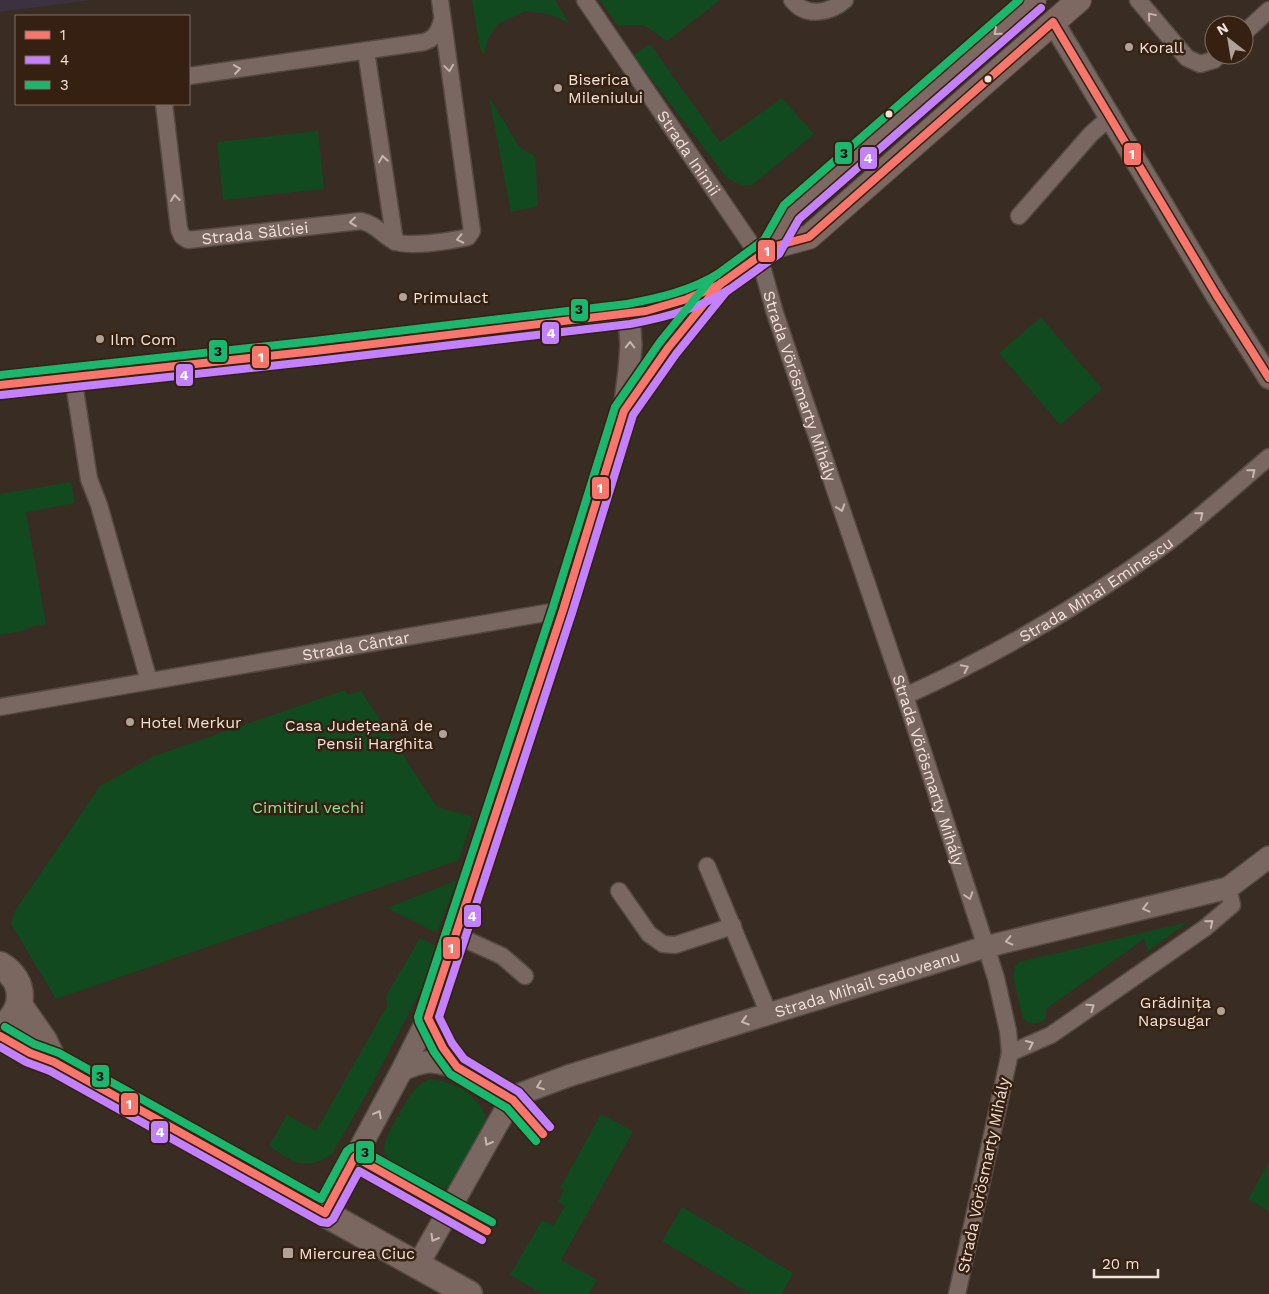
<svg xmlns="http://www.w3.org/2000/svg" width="1269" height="1294" viewBox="0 0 1269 1294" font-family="'Work Sans',sans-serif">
<rect width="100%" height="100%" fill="#392c23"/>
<polygon fill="#3c323f" points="0,0 92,0 0,12"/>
<g fill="#124a20">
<polygon points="472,0 555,0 569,23 549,14 525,11 498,24 487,40 484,55 480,47"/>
<polygon points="600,0 720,0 667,41 644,25 618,25"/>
<polygon points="650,44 720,142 782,98 814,134 752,185 742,186 727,178 633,55"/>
<polygon points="489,97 520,148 535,156 538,206 511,212"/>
<polygon points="318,131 324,189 223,200 217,142"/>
<polygon points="1041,317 1102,389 1060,425 999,353"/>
<polygon points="71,482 75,503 26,512 46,624 27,628 27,630 0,635 0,494"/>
<polygon points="345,690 348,695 361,691 437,807 473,817 459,860 56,999 11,924 15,911 100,786 154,756"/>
<polygon points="457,880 437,933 387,908"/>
<path d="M1188 922 1148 951 1144 939 1046 1009V1019C1037 1024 1030 1026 1023 1018L1013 977 1015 966 1019 962Z"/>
<path d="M420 938 438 947 431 970 371 1086 332 1154C303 1172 295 1163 269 1146L287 1115 316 1131 387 1006 386 996Z"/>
<path d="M430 1079C458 1083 484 1097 488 1127L453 1185C449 1187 446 1189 442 1188 427 1187 385 1165 384 1148 383 1139 410 1093 417 1087 421 1083 425 1081 430 1079Z"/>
<polygon points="601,1114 633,1131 561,1260 597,1280 589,1294 543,1294 510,1275 542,1220 553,1226 565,1206 558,1202 564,1190 560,1188"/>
<polygon points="1269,1162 1269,1211 1248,1199"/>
<polygon points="682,1207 793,1273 782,1294 751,1294 662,1241"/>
</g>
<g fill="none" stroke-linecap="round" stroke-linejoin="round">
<g stroke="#554a42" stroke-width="19">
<g id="minor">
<path id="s1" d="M585 0 759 256 775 313 905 696 996 978 1008 1031 1010 1053 957 1294"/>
<path d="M792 0C806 18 830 13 845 0"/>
<polyline points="1138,0 1187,58 1200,64 1214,60 1219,55"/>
<polyline points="1244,33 1269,10"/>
<polyline points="366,51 395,242"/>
<path d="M189 76 424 42C436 38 439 31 442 20"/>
<path id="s2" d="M164 104 179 229 182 236 188 240 361 221C376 224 382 235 394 241 407 248 450 241 464 238L468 237 472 231 440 0"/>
<polyline points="1019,216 1091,134 1109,118"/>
<polyline points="73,377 89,479 99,505 149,681"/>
<path id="s3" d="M905 696C996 655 1087 602 1167 543 1202 516 1235 486 1269 457"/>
<path id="s4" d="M0 707 563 610"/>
<polyline points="707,866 769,1014"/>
<polyline points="619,891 649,934 663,944 675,945 733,926"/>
<polyline points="456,935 502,956 525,976"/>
<polyline points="1010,1053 1051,1035 1205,928 1232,905 1228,888"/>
</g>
</g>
<g stroke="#554a42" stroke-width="24">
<g id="tertiary">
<polyline points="1053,22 1217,296 1269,378"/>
<polyline points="627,407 668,348 719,285"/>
<polyline points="428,1018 443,1048 457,1067"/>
<path d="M402 1070C411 1066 422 1061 432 1062 462 1064 488 1085 513 1100"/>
<polyline points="325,1213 402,1070 428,1018 434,1003 563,610 624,411 629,371 631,345 629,314"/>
<path id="s5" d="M418 1265 506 1109 520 1094 568 1076 985 947 1228 888 1269 857"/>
</g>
</g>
<g stroke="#554a42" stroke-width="26">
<g id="secondary">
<polyline points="772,247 791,213 1034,0"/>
<polyline points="0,385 315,351 629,314 668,306 687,299 719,285 772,247 809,237 1079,0"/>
</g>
</g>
<g stroke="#554a42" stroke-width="29">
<g id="primary">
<path d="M0 965C27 981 26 1012 0 1028"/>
<polyline points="19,1005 44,1041 54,1062"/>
<polyline points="0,1036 30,1053 54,1062 469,1294"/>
</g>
</g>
<use href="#minor" stroke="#796762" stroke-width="16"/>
<use href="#tertiary" stroke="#796762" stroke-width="21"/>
<use href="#secondary" stroke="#7d6862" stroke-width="24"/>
<use href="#primary" stroke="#7a675f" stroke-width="26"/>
<g stroke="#362012" stroke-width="11">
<g id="bus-1">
<polyline points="0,385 315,351 646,311 687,299 719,285 772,247 809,237 1053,22 1217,296 1269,378"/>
<polyline points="0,1036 30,1053 54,1062 325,1213 355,1157 487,1231"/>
<polyline points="543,1134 513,1100 457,1067 443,1048 428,1018 563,610 624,411 668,348 721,283"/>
</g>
</g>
<g stroke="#362012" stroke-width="11">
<g id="bus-2">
<path d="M1 395 316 361 630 324C664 318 699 309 728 290"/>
<polyline points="0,1047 26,1062 50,1071 321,1222 328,1223 333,1219 359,1171 482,1240"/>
<polyline points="550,1127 519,1092 464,1059 452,1043 439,1017 572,613 633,415 676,354 726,292 779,254 799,219 1041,8"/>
</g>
</g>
<g stroke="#362012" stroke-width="11">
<g id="bus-3">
<path d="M0 375 314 341 627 304C659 298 690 291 718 274"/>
<polyline points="5,1027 34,1044 59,1053 321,1199 347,1151 351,1148 356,1147 492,1222"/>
<polyline points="536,1141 507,1108 450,1074 434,1052 419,1022 418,1017 553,607 615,407 660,342 711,279 764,240 784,205 1019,0"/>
</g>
</g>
<use href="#bus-1" stroke="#f8766c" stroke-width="8"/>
<use href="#bus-2" stroke="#c380ff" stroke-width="8"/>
<use href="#bus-3" stroke="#1ab86e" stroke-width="8"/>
</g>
<defs><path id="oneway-chevron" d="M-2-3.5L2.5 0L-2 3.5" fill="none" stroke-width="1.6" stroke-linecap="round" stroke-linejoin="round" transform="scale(1.25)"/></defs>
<g stroke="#c8b7af">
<use href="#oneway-chevron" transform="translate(1151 16) rotate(-130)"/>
<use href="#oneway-chevron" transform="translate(449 68) rotate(82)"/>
<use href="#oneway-chevron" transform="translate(237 69) rotate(-8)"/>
<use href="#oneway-chevron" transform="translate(383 159) rotate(-99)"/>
<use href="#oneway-chevron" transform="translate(175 198) rotate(-97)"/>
<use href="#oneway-chevron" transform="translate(353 222) rotate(174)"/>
<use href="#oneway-chevron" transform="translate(460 239) rotate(168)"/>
<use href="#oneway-chevron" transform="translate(630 345) rotate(-90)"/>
<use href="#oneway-chevron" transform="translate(1252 472) rotate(-40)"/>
<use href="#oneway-chevron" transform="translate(841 508) rotate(71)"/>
<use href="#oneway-chevron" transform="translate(1200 515) rotate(-40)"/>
<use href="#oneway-chevron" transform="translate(965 668) rotate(-26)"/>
<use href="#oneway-chevron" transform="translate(969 896) rotate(72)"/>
<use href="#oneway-chevron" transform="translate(1146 908) rotate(166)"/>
<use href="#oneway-chevron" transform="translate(1210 923) rotate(-39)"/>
<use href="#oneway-chevron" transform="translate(1009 941) rotate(167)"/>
<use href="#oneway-chevron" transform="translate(1091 1007) rotate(-35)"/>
<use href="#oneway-chevron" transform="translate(745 1021) rotate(163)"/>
<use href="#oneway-chevron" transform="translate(1030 1044) rotate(-24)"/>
<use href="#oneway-chevron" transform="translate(540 1086) rotate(159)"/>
<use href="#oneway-chevron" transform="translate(378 1114) rotate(-62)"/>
<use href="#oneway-chevron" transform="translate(488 1142) rotate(119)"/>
<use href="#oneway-chevron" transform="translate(434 1238) rotate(120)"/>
</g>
<use stroke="#c9b7af" href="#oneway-chevron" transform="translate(997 32) rotate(139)"/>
<g fill="#b1a299" stroke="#362012" stroke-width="2">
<circle cx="1129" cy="47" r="5"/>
<circle cx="558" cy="88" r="5"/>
<circle cx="403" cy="297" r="5"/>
<circle cx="100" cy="339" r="5"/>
<circle cx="130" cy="722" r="5"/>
<circle cx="443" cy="734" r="5"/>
<circle cx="1221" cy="1011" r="5"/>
<rect x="282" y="1247" width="12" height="12" rx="2.5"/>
</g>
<g fill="#f2e2d9" stroke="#362012" stroke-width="2">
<circle cx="988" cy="79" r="4.5"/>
<circle cx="889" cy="114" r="4.5"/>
</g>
<g text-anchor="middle" stroke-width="5" stroke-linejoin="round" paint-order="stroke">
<g font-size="16" fill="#f2e2d9" stroke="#362012" text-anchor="start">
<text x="1139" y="53">Korall</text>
<text x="568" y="85">Biserica<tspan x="568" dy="18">Mileniului</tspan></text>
<text x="413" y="303">Primulact</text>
<text x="110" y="345">Ilm Com</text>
<text x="140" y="728">Hotel Merkur</text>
<text x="433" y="731" text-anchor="end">Casa Județeană de<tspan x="433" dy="18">Pensii Harghita</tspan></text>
<text x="1211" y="1008" text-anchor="end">Grădinița<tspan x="1211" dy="18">Napsugar</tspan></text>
<text x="299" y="1259">Miercurea Ciuc</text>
</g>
<g font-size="16" fill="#f2e2d9" stroke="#362012">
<text dy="6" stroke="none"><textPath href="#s1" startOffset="185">Strada Inimii</textPath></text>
<text dy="6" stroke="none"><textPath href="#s2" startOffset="208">Strada Sălciei</textPath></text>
<text dy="6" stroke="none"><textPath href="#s1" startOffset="446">Strada Vörösmarty Mihály</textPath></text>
<text dy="6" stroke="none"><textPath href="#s3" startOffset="219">Strada Mihai Eminescu</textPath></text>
<text dy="6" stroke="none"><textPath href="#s4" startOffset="361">Strada Cântar</textPath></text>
<text dy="6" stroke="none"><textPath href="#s1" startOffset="851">Strada Vörösmarty Mihály</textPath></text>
<text dy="6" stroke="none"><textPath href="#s5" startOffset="564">Strada Mihail Sadoveanu</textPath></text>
<text transform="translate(983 1175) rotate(-78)" y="6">Strada Vörösmarty Mihály</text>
</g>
<g font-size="16" fill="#89e497" stroke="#362012">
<text x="308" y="813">Cimitirul vechi</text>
</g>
</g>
<g stroke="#362012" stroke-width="2">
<rect x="834" y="141" width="19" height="24" rx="5" fill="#1ab86e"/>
<rect x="1123" y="142" width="19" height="24" rx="5" fill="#f8766c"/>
<rect x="859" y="146" width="19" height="24" rx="5" fill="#c380ff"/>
<rect x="757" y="239" width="19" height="24" rx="5" fill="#f8766c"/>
<rect x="570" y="298" width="19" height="24" rx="5" fill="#1ab86e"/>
<rect x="541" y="321" width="19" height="24" rx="5" fill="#c380ff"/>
<rect x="208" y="339" width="20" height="24" rx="5" fill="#1ab86e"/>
<rect x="251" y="345" width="19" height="24" rx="5" fill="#f8766c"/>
<rect x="175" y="363" width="19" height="24" rx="5" fill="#c380ff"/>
<rect x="591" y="476" width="19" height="24" rx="5" fill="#f8766c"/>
<rect x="463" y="904" width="19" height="24" rx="5" fill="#c380ff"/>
<rect x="442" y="936" width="19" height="24" rx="5" fill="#f8766c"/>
<rect x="91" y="1064" width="19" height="24" rx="5" fill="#1ab86e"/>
<rect x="120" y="1092" width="19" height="24" rx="5" fill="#f8766c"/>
<rect x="150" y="1120" width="19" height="24" rx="5" fill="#c380ff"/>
<rect x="355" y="1140" width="20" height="24" rx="5" fill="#1ab86e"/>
</g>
<g font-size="14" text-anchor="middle" font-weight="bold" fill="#fff">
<text x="1132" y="159">1</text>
<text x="868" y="163">4</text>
<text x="767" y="256">1</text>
<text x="551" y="338">4</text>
<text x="261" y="362">1</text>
<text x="184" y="380">4</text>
<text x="600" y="493">1</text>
<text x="472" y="921">4</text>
<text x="451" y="953">1</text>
<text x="129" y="1109">1</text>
<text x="160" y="1137">4</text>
</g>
<g font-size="14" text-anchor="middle" font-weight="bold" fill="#111">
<text x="844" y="158">3</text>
<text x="579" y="314">3</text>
<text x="218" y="356">3</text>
<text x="100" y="1081">3</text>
<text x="365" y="1157">3</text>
</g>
<rect x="15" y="15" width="175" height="90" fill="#362012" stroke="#816e62"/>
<rect x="25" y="31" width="25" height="8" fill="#f8766c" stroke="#816e62"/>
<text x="60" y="40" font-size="15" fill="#f2e2d9">1</text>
<rect x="25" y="56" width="25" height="8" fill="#c380ff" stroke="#816e62"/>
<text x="60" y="65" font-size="15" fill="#f2e2d9">4</text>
<rect x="25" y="81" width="25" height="8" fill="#1ab86e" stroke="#816e62"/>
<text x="60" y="90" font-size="15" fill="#f2e2d9">3</text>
<g transform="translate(1229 40) rotate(329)"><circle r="24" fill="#362012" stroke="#816e62"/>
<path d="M0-4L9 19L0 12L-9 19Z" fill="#b1a299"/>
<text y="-8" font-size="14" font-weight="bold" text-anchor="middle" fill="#f2e2d9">N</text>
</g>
<path d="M1094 1269v8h64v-8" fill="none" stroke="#f2e2d9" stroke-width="2.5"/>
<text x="1102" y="1269" font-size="15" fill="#f2e2d9" stroke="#362012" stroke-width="4" paint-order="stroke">20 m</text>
</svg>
